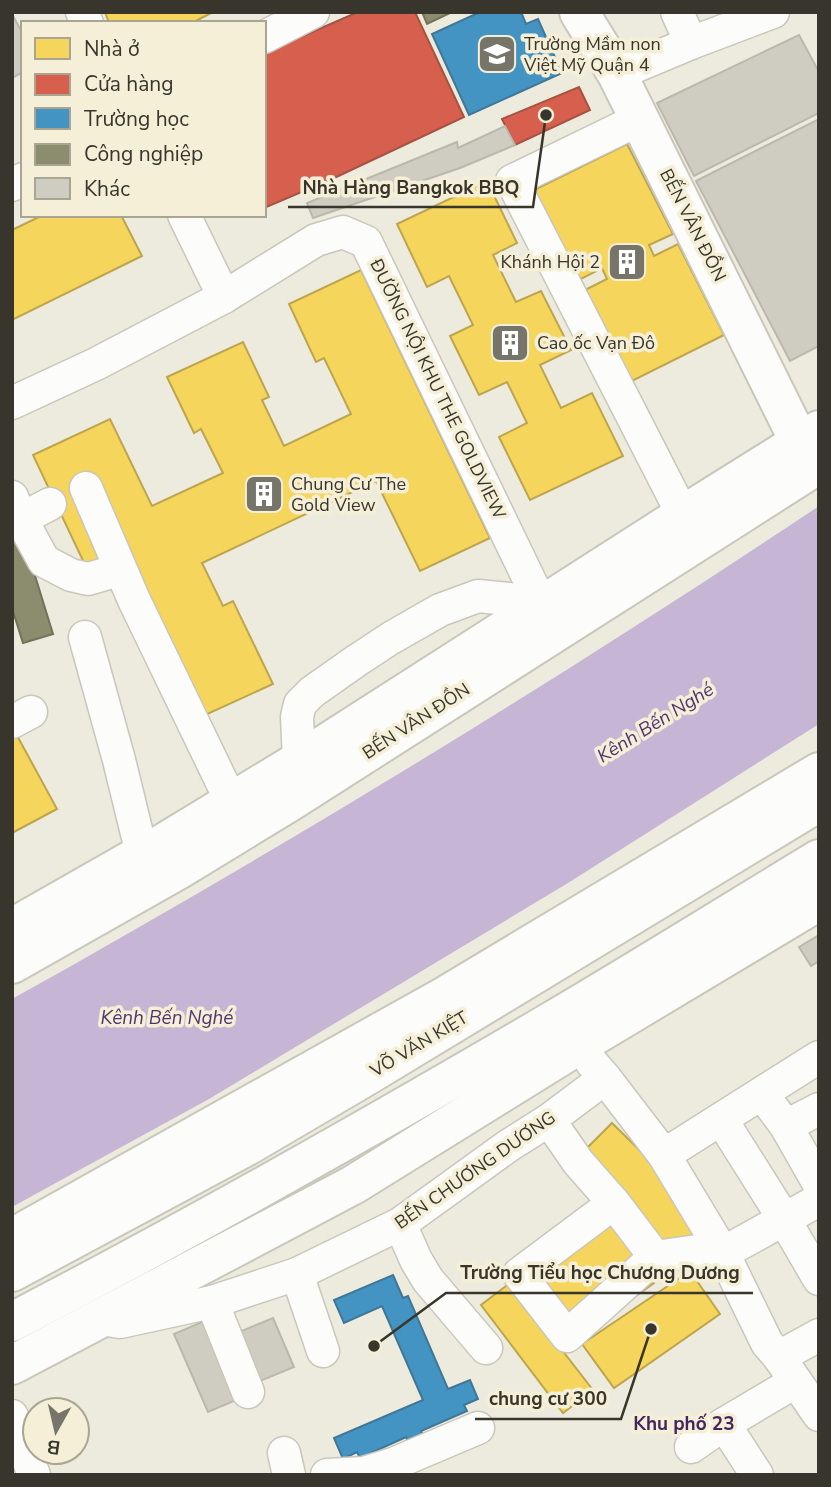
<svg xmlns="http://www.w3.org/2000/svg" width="831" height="1487" viewBox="0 0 831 1487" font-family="'Nunito Sans',sans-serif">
<rect width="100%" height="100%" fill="#edebdd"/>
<path fill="#c6b5d5" d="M819 506V724L568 883 209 1099 12 1207V999C288 845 557 681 819 506Z"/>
<g fill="#f6d55c" stroke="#bda54e" stroke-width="2">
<polygon points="105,12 213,12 192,23 109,23"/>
<polygon points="627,144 673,234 649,245 654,256 678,244 724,335 628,383 581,292 607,279 602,268 577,281 532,191"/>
<polygon points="487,181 517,243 493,255 516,302 541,291 571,350 540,365 561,408 592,393 623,456 530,500 499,437 527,423 507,382 479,395 450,336 473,325 449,276 427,287 397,224"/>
<polygon points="43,215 121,215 142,256 12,320 12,230"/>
<polygon points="361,270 490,538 420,571 376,481 202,563 223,606 233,601 273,684 203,716 124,550 86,567 33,455 110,419 152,506 223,473 201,429 194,433 167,377 243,342 269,397 262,400 284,446 351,414 324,358 316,362 289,304"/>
<polygon points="14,730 57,809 12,833 12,731"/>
<polygon points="612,1123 667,1177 702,1248 666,1266 654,1232 639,1209 621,1189 582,1153"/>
<polygon points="608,1220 654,1283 573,1341 530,1276"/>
<polygon points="690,1271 720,1314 614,1388 582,1344"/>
<polygon points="510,1283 593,1390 563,1413 481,1305"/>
</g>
<g fill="#d6604d" stroke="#a75343" stroke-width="2">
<polygon points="358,12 415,12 464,117 332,179 264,208 264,53"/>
<polygon points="579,87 590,110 515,145 502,119"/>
</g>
<g fill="#4393c3" stroke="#407796" stroke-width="2">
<polygon points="480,12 521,12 526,24 538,19 562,73 469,115 432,34"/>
<polygon points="393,1275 403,1298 408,1296 448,1389 470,1380 478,1399 464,1405 467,1411 421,1431 424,1438 409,1444 406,1437 360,1458 357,1452 343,1459 334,1438 423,1400 382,1306 344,1323 334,1300"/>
</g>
<g fill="#8c8c6e" stroke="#73725a" stroke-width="2">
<polygon points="422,12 452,12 427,24"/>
<polygon points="12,501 53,634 23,643 12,608"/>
</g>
<g fill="#cfcdc2" stroke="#bab8ad" stroke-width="2">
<polygon points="12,14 23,34 23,72 12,78"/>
<polygon points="799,35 819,72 819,113 694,176 657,103"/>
<polygon points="819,119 819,346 790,361 696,181"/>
<polygon points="505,126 515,145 460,168 313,218 307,203 457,142 458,148"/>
<polygon points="819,935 819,961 811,966 799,947"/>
<polygon points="273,1318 294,1367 248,1386 227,1337"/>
<polygon points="209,1319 243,1397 208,1412 174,1334"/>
</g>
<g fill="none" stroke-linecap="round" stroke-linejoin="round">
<g stroke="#c9c7bb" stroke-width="35">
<g id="minor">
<polyline points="82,12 87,23"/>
<polyline points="677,12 691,43"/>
<polyline points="264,37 313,12"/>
<polyline points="617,74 691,43 773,12"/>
<polyline points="640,119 512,181 683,515"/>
<polyline points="12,185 23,179"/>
<polyline points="184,215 224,297"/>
<polyline points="12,403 96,364 224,297 316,240 343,232 366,242 542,606"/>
<polyline points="86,488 134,600 231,801"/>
<polyline points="12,497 21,519 44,561 71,575 88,579 112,572 123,574"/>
<polyline points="21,519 50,504"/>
<polyline points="85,637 119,760 142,854"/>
<polyline points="12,722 31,712"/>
<polyline points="299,761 297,717 300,704 312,692 356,661 391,638 440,610 478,596 509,599 533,612"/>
<polyline points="592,1063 605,1078 664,1155 723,1253 767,1343 779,1357 819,1415"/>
<polyline points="762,1094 786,1126 819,1184"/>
<polyline points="721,1119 784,1219 819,1279"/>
<polyline points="549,1120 578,1162 614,1203 655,1257"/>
<polyline points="786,1126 819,1109"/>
<polyline points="664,1155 819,1057"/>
<polyline points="614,1203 519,1274 567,1336 655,1257 704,1250"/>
<polyline points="400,1224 416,1260 428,1280 486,1348"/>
<polyline points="723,1253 819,1200"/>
<polyline points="297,1274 323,1351"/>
<polyline points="212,1302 248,1392"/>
<polyline points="101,1319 120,1322 212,1302 297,1274 400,1224 508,1146 549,1120 605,1078"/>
<polyline points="779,1357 819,1335"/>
<polyline points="12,1416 34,1475"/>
<polyline points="691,1447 724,1424"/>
<polyline points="284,1453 289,1475"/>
<polyline points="327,1475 364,1473 393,1464 478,1428"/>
<polyline points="757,1475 724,1424 795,1382"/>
</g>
</g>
<g stroke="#c9c7bb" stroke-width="42">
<g id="major">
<polyline points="579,12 617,74 810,463"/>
<polyline points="12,928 142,854 144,855 299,761 683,515 819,430"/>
<polyline points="12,964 178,870 291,801 819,464"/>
<polyline points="12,1238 445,996 819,772"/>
<polyline points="12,1365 353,1185 577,1046 819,901"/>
</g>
</g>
<g stroke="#c9c7bb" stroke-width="42">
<g id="highway">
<polyline points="12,1272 247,1146 368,1075 819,802"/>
<path d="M12 1322C195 1227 375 1125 552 1021 642 968 730 913 819 859"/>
</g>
</g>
<use href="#minor" stroke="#fcfcfa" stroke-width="32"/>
<use href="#major" stroke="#fcfcfa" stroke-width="38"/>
<use href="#highway" stroke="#fcfcfa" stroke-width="38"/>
</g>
<defs>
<g id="school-square" transform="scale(2.0125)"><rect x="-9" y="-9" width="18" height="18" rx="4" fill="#77756a" stroke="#f4efd6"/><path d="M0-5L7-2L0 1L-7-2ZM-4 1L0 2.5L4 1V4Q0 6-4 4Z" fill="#fff"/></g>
<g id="building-square" transform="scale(2.0125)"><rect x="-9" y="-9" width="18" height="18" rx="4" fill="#77756a" stroke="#f4efd6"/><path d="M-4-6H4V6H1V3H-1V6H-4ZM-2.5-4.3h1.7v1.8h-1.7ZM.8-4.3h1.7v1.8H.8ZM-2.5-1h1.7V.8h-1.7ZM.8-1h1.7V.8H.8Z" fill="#fff"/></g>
</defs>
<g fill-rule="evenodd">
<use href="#school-square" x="497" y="54"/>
<use href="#building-square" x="627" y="262"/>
<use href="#building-square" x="510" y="343"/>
<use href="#building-square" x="264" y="494"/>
</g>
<g text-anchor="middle" stroke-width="7" stroke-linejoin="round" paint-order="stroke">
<g font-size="18" fill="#38362c" stroke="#f4efd6" text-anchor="start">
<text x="524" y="50">Trường Mầm non<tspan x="524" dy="21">Việt Mỹ Quận 4</tspan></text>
<text x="600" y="268" text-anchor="end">Khánh Hội 2</text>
<text x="537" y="349">Cao ốc Vạn Đô</text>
<text x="291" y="490">Chung Cư The<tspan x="291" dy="21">Gold View</tspan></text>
</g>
<g font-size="18" fill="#38362c" stroke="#f4efd6">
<text transform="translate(693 225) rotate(63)" y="6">BẾN VÂN ĐỒN</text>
<text transform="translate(438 389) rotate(64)" y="6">ĐƯỜNG NỘI KHU THE GOLDVIEW</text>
<text transform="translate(416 721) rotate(-33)" y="6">BẾN VÂN ĐỒN</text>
<text transform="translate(419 1044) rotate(-31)" y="6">VÕ VĂN KIỆT</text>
<text transform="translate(475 1170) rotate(-35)" y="6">BẾN CHƯƠNG DƯƠNG</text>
</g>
<g font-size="19" font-style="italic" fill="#523372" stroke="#f4efd6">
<text transform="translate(655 722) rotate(-32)" y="7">Kênh Bến Nghé</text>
<text x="167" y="1024">Kênh Bến Nghé</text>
</g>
<g font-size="19" font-weight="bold" fill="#432660" stroke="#f4efd6">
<text x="684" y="1430">Khu phố 23</text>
</g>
</g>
<path fill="none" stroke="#38362c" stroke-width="2.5" d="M546 115L533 207H288M374 1346L446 1293H753M651 1329L621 1419H475"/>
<g fill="#38362c" stroke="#f4efd6" stroke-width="2.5">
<circle cx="546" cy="115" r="7"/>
<circle cx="374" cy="1346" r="7"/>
<circle cx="651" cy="1329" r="7"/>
</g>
<g font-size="19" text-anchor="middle" font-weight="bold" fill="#38362c" stroke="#f4efd6" stroke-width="7" stroke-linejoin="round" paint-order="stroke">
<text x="411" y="194">Nhà Hàng Bangkok BBQ</text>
<text x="600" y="1279">Trường Tiểu học Chương Dương</text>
<text x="548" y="1405">chung cư 300</text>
</g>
<rect width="831" height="1487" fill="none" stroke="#38362c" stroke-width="28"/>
<rect x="21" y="21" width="245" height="196" fill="#f4efd6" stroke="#a9a592" stroke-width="2"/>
<rect x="35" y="38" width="35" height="21" fill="#f6d55c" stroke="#a9a592" stroke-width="2"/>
<text x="84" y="56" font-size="21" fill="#38362c">Nhà ở</text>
<rect x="35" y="74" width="35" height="21" fill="#d6604d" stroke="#a9a592" stroke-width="2"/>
<text x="84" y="91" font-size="21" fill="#38362c">Cửa hàng</text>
<rect x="35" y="108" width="35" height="21" fill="#4393c3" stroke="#a9a592" stroke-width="2"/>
<text x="84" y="126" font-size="21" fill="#38362c">Trường học</text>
<rect x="35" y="144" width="35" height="21" fill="#8c8c6e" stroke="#a9a592" stroke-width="2"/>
<text x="84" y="161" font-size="21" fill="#38362c">Công nghiệp</text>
<rect x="35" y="178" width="35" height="21" fill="#cfcdc2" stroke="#a9a592" stroke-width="2"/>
<text x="84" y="196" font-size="21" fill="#38362c">Khác</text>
<g transform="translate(56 1431) rotate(188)"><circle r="33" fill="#f4efd6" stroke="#a9a592" stroke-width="2"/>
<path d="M0-5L12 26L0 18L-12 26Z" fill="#77756a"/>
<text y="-10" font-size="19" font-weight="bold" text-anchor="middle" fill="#38362c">B</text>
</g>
</svg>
